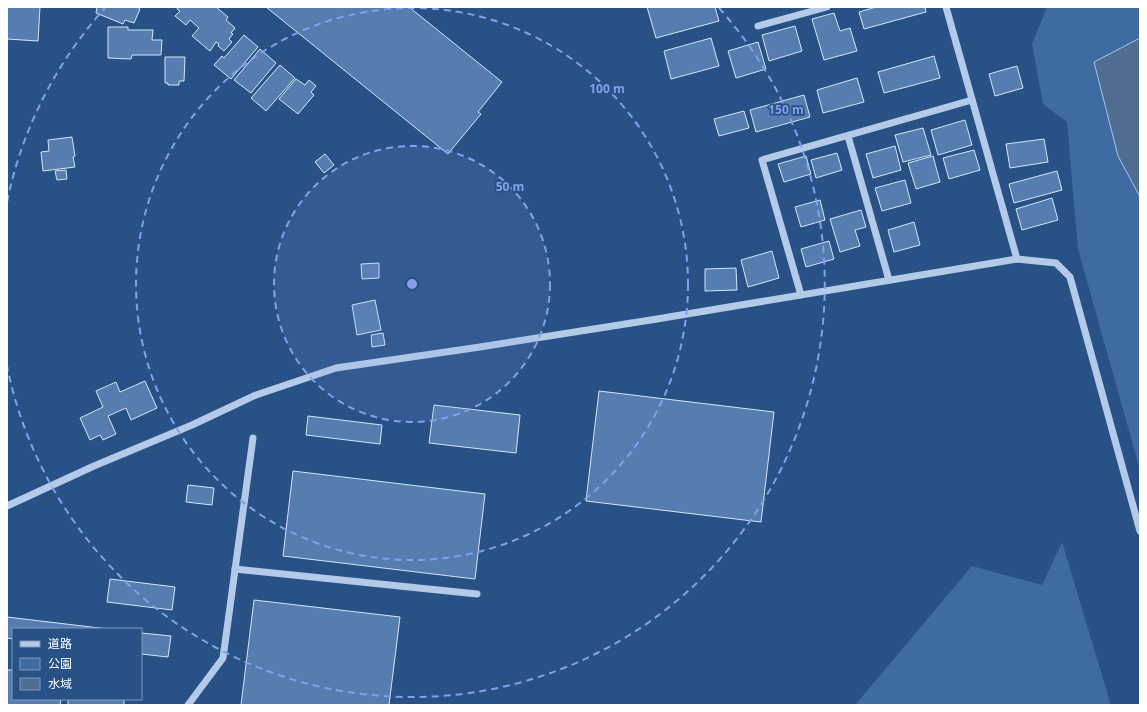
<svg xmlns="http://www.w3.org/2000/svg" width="1147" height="712" viewBox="0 0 1147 712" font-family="'Open Sans','Noto Sans JP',sans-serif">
<rect width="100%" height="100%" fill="#285186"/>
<g fill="#3d6ba2">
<polygon points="1047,7 1140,7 1140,38 1094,62 1118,156 1140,197 1140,470 1078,249 1067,122 1043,104 1032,44"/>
<polygon points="1062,542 1111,705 855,705 972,566 1042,585"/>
</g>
<polygon fill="#506e92" stroke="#a7c6e8" points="1140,38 1140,197 1118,156 1094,62"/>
<g fill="#557daf" stroke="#d6e5f6">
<polygon points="7,7 40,7 38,41 7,39"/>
<polygon points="97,7 137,7 140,9 134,23 125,20 123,24 96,13"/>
<polygon points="178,7 216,7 228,17 226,20 235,28 231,33 233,34 229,39 232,42 224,51 218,46 219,44 216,42 210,51 192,36 199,28 190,20 186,25 175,16 180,11 177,9"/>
<polygon points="266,7 409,7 502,82 478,112 481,114 448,154"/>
<polygon points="647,7 715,7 719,21 656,38"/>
<polygon points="876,7 925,7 926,12 864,29 859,12"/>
<polygon points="834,13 840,31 850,28 857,51 824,60 812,19"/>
<polygon points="795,26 802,51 769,61 762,35"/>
<polygon points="108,27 128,27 128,30 153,30 152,40 162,40 161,55 132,55 131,59 108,58"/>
<polygon points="244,35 258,47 231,79 214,65 222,56 224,58"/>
<polygon points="711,38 719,66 671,79 664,51"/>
<polygon points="758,42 766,69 736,78 728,51"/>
<polygon points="260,49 276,63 251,93 234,80"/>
<polygon points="934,56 940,78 884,93 878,72"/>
<polygon points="165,57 185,57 184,81 179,81 179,85 168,85 168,83 165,83"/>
<polygon points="280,65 295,78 266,111 251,98"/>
<polygon points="1017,66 1023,88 995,96 989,74"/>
<polygon points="857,78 864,102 823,113 817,90"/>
<polygon points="296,79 305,85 309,80 316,86 311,92 314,95 298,114 279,99"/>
<polygon points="804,95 810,117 756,132 750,110"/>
<polygon points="744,111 749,128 719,136 714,119"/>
<polygon points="965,120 972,145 938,155 931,130"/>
<polygon points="923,128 931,155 903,162 895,135"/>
<polygon points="72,137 75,156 73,157 75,167 43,171 41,152 49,151 48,140"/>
<polygon points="1044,139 1048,162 1010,168 1006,144"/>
<polygon points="895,146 901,170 873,178 866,154"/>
<polygon points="974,150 980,170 949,179 943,158"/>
<polygon points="837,153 842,170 816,178 811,160"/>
<polygon points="325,154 334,165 324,173 315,162"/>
<polygon points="806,156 811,174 784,182 778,164"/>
<polygon points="933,156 940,182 916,189 908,163"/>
<polygon points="66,170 67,179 57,180 55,171"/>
<polygon points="1057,171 1062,190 1014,203 1009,184"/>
<polygon points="905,180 911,203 882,211 875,188"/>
<polygon points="1052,198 1058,220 1022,230 1016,209"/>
<polygon points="820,200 825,220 801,227 795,207"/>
<polygon points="861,210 866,227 855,230 860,246 840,252 830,219"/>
<polygon points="914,222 920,245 894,252 888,230"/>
<polygon points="829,241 834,259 806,267 801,249"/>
<polygon points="772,251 779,278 748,287 741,260"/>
<polygon points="379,263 379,278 362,279 361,264"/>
<polygon points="736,268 737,290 705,291 705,269"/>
<polygon points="375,300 381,330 357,335 352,305"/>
<polygon points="383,333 385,345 372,347 371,335"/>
<polygon points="145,381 157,408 131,420 126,408 108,416 116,434 103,440 100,435 90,440 80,418 103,407 96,391 116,382 120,392"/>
<polygon points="599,391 774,412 761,522 586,501"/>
<polygon points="434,405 520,415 516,453 429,443"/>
<polygon points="308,416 382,425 380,444 306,435"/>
<polygon points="293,471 485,494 475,579 283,556"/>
<polygon points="188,485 214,488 212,505 186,502"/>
<polygon points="110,579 175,587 172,610 107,602"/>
<polygon points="254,600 400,617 389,705 241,705"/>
<polygon points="7,617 108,629 13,629 13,639 7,638"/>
<polygon points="141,633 171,636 168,657 141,654"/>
<polygon points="7,670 13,670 13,699 61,699 60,705 7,705"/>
<rect x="68" y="699" width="56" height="6"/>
</g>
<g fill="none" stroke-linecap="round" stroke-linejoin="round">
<g stroke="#b3cbe8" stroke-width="7">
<polyline points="946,7 1017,259"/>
<polyline points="758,26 827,7"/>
<polyline points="848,136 889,280"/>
<polyline points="801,295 762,160 972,100"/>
<polyline points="7,506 94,466 192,425 256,395 336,368 480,347 657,319 1017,259 1056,263 1070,277 1140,531"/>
<polyline points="235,569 477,594"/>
<polyline points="188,705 223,658 253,438"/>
</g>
</g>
<circle cx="412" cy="284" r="138" fill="#839eea" fill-opacity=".12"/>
<g fill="none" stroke="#839eea" stroke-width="2" stroke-dasharray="7 5">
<circle cx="412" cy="284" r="138"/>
<circle cx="412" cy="284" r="276"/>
<path d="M7 202A413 413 0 0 1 105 8M719 8A413 413 0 1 1 7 366"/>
</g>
<circle cx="412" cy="284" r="6" fill="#839eea" stroke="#285186" stroke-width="2"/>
<g font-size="12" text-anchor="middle" font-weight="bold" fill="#839eea" stroke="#285186" stroke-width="3.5" stroke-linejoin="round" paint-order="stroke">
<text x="607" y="93">100 m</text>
<text x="786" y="114">150 m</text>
<text x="510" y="191">50 m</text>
</g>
<rect width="1147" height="712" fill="none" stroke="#ffffff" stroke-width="16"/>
<rect x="12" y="628" width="130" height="72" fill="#285186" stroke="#7e97b6"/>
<rect x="20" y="641" width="20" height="6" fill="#b3cbe8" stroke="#7e97b6"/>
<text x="48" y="648" font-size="12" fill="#ffffff">道路</text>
<rect x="20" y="658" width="20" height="12" fill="#3d6ba2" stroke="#7e97b6"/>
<text x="48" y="668" font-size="12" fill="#ffffff">公園</text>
<rect x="20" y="678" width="20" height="12" fill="#506e92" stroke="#7e97b6"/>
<text x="48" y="688" font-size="12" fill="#ffffff">水域</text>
</svg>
